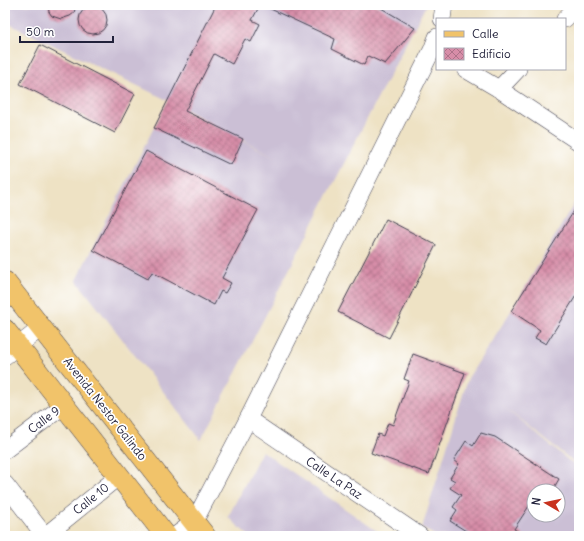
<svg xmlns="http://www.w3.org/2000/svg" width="584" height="541" viewBox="0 0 584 541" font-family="Delius,sans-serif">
<defs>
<pattern id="building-cross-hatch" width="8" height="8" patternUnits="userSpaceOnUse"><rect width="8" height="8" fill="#d78da8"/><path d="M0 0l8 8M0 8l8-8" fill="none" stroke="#ae738a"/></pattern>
</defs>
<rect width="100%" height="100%" fill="#fff"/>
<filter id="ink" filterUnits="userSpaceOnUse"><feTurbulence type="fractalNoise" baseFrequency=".025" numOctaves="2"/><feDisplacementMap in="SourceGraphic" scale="8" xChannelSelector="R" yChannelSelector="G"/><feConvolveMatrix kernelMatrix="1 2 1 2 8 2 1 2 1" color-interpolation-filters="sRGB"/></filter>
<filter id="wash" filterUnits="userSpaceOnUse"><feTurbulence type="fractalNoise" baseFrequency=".012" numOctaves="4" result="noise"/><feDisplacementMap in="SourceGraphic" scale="16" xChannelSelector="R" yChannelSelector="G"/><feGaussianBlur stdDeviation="0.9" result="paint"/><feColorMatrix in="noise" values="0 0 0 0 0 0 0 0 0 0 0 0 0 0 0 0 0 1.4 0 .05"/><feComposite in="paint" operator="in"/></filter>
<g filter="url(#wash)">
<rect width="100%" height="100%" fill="#eee2c4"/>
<g fill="#cbbfd5" fill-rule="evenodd">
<polygon points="10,5 426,5 201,440 76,280 167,102 277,158 165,99 5,22 5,14"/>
<path d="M579 195V466L500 404 579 469V536H436L422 528 468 378 511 311ZM534 491H558V515H534Z"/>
<polygon points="262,451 384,536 249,536 228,517"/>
</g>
<g id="blocks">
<g fill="url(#building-cross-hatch)">
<polygon points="48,5 76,5 74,13 70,16 61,19 52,16 49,12"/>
<polygon points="216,5 260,5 252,20 260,24 251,42 245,39 232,64 214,54 185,111 243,139 231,165 154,128"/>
<polygon points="262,5 376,5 415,28 385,64 368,56 364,65 332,49 335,39"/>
<circle cx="93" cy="20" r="14"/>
<polygon points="40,45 135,94 115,133 20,84"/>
<polygon points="146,151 258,210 222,278 231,283 225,293 221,291 214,305 152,272 148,279 93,250"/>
<polygon points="579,203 579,291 546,344 535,338 540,330 511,311"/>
<polygon points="386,219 436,245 389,338 338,312"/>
<polygon points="413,354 465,373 429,474 371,453 378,434 383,436 388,423 393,425 409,381 404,379"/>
<polygon points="481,433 495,437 559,479 552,491 534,491 534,505 531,503 514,529 524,535 523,536 474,536 450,521 457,510 453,507 461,495 450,488 455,481 450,478 459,464 454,460 466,441 473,446"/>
</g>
</g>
</g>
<g filter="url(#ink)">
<use href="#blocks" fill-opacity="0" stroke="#413f50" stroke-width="1"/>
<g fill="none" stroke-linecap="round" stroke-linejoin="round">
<g stroke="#413f50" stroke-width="18">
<g id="minor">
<polyline points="442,19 444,5"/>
<polyline points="565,19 578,5"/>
<polyline points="465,69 499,89 579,142"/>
<polyline points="499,89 518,69"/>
<polyline points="5,356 41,328"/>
<polyline points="248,419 420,536"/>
<polyline points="5,450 63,406"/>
<polyline points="5,484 45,536"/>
<polyline points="45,536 119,476"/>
<polyline points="175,536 194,522 248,419 432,50 437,37"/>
</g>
</g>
<g stroke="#413f50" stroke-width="22">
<g id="major">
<polyline points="5,282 205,536"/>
<polyline points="5,330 166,536"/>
</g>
</g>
<use href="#minor" stroke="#fff" stroke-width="17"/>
<use href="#major" stroke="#f1c36a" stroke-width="21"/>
</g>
</g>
<g text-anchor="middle" stroke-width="3.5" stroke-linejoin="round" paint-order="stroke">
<g font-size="12" fill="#22223b" stroke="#fff">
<text transform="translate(105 409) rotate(52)" y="4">Avenida Nestor Galindo</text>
<text transform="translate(44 420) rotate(-37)" y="4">Calle 9</text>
<text transform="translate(334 478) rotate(34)" y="4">Calle La Paz</text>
<text transform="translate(91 499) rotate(-39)" y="4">Calle 10</text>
</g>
</g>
<rect width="584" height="541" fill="none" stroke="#fff" stroke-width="20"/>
<rect x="436" y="18" width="130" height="52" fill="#ffffff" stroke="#a7a7b1"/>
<rect x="444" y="31" width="20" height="6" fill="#f1c36a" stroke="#a7a7b1"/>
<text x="472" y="38" font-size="12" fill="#22223b">Calle</text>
<rect x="444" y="48" width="20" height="12" fill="url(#building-cross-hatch)" stroke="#a7a7b1"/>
<text x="472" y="58" font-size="12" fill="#22223b">Edificio</text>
<g transform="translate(546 503) rotate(279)"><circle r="19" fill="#ffffff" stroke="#a7a7b1"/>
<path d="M0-3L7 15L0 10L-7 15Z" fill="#c8321e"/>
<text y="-6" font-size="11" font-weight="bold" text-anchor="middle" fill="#22223b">N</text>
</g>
<path d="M20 36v6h93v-6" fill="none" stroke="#22223b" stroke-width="2"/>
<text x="26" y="36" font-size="12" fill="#22223b" stroke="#ffffff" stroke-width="3" paint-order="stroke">50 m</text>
</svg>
